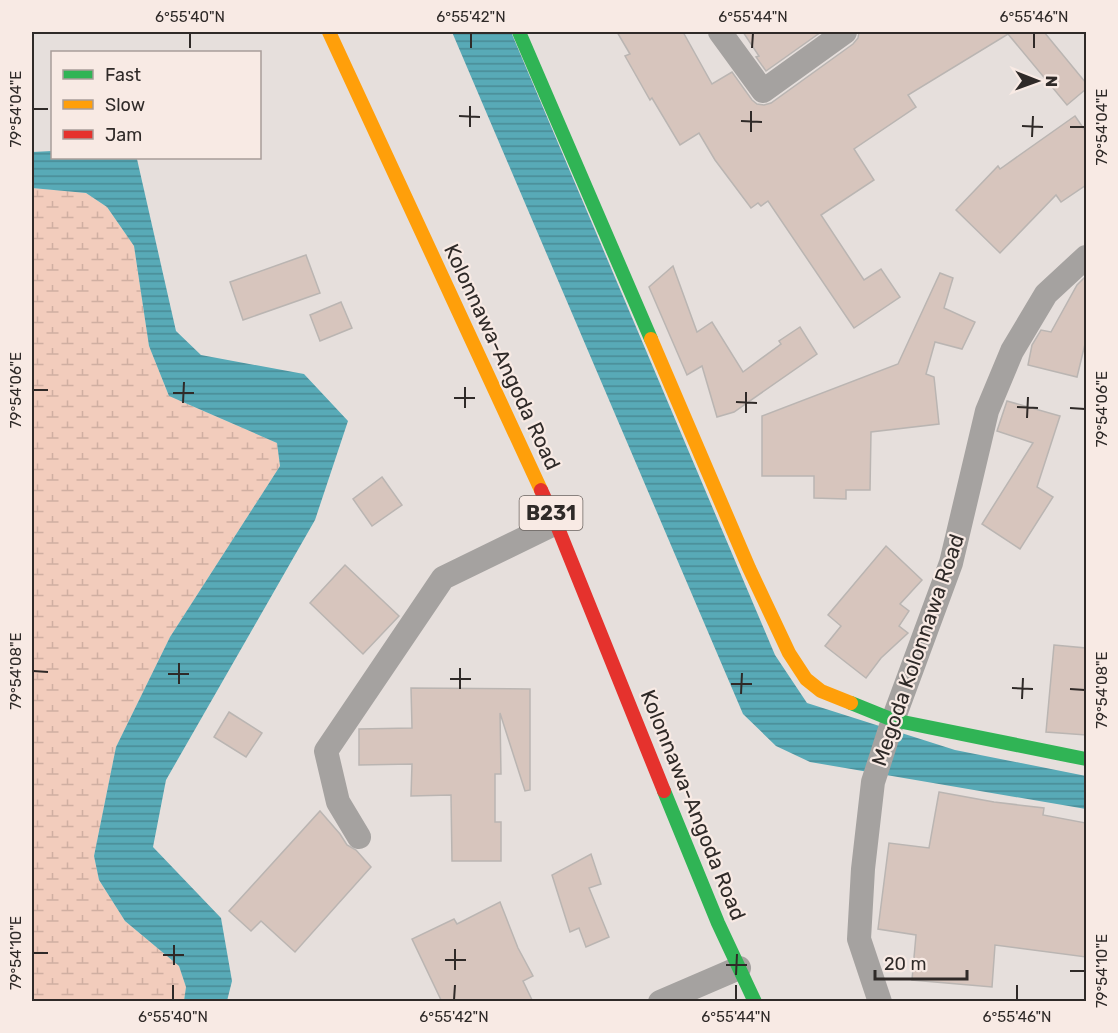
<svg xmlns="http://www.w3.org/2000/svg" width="1118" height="1033" viewBox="0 0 1118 1033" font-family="Rubik,sans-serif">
<defs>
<pattern id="wetland-marsh" width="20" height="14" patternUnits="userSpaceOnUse" patternTransform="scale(1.5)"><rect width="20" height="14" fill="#f2ccbc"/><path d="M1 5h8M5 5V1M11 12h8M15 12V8" fill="none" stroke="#d0afa2"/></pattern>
<pattern id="water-rules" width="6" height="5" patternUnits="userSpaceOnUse" patternTransform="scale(1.5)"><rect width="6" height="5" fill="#58aab7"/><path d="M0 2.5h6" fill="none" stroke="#498b95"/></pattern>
</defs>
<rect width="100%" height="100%" fill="#e6dfdc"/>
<polygon fill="url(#wetland-marsh)" points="32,188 86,193 107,207 134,246 149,346 169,396 277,443 280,466 170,637 116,747 94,856 99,880 125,921 179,966 186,987 184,1001 32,1001"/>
<g fill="url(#water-rules)">
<polygon points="452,32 511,32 775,655 807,703 955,750 1086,776 1086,809 810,762 776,746 743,714"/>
<polygon points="52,151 52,158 137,159 176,331 201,355 304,374 348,421 315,520 166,780 153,847 221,918 232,981 227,1001 184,1001 186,987 179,966 125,921 99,880 94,856 116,747 170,637 280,466 277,443 169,396 149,346 134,246 107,207 86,193 32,188 32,152"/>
</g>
<g fill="#d7c5bd" stroke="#bab5b2" stroke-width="1.5">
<polygon points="617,32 683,32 712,84 732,72 752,100 757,104 764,105 771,103 853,44 858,38 859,32 1044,32 1086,83 1086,89 1067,105 1008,34 908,95 916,107 854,149 874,180 821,215 864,280 881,269 900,297 854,328 768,201 761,206 758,203 751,208 715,160 699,133 680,145 652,98 650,100 625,56 630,54"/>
<polygon points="743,32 821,32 766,71 756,57 759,56"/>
<polygon points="1075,116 1086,132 1086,185 1061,202 1056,195 1000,253 956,210 998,166 1000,169"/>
<polygon points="306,255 320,293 243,320 230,282"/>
<polygon points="673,266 697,332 712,322 743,372 781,344 779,341 800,327 817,354 734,412 717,417 702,366 687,375 649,287"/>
<polygon points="940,273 953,278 944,308 975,322 962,349 935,342 926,374 934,377 939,424 871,432 870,490 846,490 846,499 814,498 814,476 762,476 762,416 898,364"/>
<polygon points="1086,276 1086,340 1077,377 1028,365 1032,345 1041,330 1051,332 1077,285"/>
<polygon points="341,302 352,328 320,341 310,315"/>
<polygon points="1007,401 1060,416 1037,487 1053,497 1020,549 982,524 1033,443 997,431"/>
<polygon points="382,477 402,505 372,526 353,499"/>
<polygon points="886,546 922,580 900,604 909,611 899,626 908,633 881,658 866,678 825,646 841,626 828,615"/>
<polygon points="345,565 399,616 363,654 310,603"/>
<polygon points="1054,645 1086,648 1086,735 1046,732"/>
<polygon points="411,688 530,689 530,790 525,791 500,713 501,774 495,774 495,822 501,822 501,861 452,861 451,795 411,796 412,764 359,765 359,729 412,728"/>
<polygon points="229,712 262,733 246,757 214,737"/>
<polygon points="939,792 994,802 1044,808 1043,815 1086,823 1086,957 995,945 992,987 912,980 916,935 878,929 889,843 929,848"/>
<polygon points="320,811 340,834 347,845 356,850 371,867 295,952 261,921 251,931 229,911"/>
<polygon points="591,854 601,884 589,888 609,937 586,947 579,928 570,932 552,875"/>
<polygon points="500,902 518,948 533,976 523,981 533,1002 442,1002 412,939 454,919 457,924"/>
</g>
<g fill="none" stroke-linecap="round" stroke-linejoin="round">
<g stroke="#a5a2a0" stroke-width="24">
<polyline points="720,32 763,91 845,32"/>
<polyline points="359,837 338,802 326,751 443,578 556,523"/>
<polyline points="660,1002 739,968"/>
<polyline points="880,1002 859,939 863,869 873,782 893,720 951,563 987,411 1012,351 1046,294 1086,257"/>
</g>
<g stroke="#30b455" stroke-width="14">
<polyline points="519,32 651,339"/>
<polyline points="851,703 893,720 1086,759"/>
<polyline points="664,791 718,923 755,1002"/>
</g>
<g stroke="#ff9f0a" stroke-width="14">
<polyline points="329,32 541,490"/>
<polyline points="651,339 749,568 789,653 806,679 821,691 851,703"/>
</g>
<polyline stroke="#e5322d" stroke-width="14" points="541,490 556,523 664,791"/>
</g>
<path fill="none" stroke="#2f2a28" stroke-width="2" d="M190 48V33M471 48V33M752 48 753 33M1034 48V33M33 109H48M459 116 480 117M741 121 762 122M1022 126 1043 127M470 127V106M1070 127H1085M751 132V111M1032 137 1033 116M33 390H48M173 393H194M454 398H475M736 402 757 403M183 403 184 382M1017 407 1038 408M465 408V387M1070 408 1085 409M746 413V392M1027 418 1028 397M33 671 48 672M168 674H189M450 679H471M179 684V663M731 684H752M1012 688 1033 689M460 689V668M1070 689 1085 690M741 694 742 673M1022 699 1023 678M33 953H48M163 955H184M445 960H466M174 965V945M726 965H747M455 970V949M1070 971H1085M736 975 737 954M173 1000V985M454 1000 455 985M736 1000V985M1017 1000V985"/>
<g text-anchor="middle" stroke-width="4.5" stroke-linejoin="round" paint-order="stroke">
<rect fill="#f8eae4" stroke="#6b6460" stroke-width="1.5" x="519.5" y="496" width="63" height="34" rx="4.5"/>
<g font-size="20" font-weight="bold" fill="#2f2a28">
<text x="551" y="520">B231</text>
</g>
<g font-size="21" fill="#2f2a28" stroke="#f8eae4">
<text transform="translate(502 357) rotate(65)" y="7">Kolonnawa-Angoda Road</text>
<text transform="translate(918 650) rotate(-71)" y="7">Megoda Kolonnawa Road</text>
<text transform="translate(693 805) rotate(68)" y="7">Kolonnawa-Angoda Road</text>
</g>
</g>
<rect width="1118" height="1033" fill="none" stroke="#f8eae4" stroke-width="66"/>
<rect x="51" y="51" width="210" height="108" fill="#f8eae4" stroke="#a89d99" stroke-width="1.5"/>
<rect x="63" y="70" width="30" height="9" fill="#30b455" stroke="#a89d99" stroke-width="1.5"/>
<text x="105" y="81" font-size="18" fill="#2f2a28">Fast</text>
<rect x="63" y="100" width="30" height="9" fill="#ff9f0a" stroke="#a89d99" stroke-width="1.5"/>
<text x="105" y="111" font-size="18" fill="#2f2a28">Slow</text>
<rect x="63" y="130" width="30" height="9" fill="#e5322d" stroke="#a89d99" stroke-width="1.5"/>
<text x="105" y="141" font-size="18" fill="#2f2a28">Jam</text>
<g transform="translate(1037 81) rotate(91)" stroke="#f8eae4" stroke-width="4.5" paint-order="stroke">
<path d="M0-4.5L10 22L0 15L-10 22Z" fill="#2f2a28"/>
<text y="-9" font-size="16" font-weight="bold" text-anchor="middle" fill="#2f2a28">N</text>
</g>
<path d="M875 970v9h92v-9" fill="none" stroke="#2f2a28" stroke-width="3"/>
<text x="884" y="970" font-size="18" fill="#2f2a28" stroke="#f8eae4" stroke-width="4.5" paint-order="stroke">20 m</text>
<rect x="33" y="33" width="1052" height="967" fill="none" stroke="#2f2a28" stroke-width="2"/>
<g font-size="15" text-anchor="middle" fill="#2f2a28">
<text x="190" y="22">6°55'40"N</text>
<text x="471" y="22">6°55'42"N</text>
<text x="753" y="22">6°55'44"N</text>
<text x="1034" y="22">6°55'46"N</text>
<text transform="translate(16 109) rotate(-90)" y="5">79°54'04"E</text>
<text transform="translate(1102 127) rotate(-90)" y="5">79°54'04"E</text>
<text transform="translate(16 390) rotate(-90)" y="5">79°54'06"E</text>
<text transform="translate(1102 409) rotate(-90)" y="5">79°54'06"E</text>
<text transform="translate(16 671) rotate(-90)" y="5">79°54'08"E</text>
<text transform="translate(1102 690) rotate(-90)" y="5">79°54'08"E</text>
<text transform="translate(16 953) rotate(-90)" y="5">79°54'10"E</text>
<text transform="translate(1102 971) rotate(-90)" y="5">79°54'10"E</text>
<text x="173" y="1022">6°55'40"N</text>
<text x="454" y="1022">6°55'42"N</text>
<text x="736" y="1022">6°55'44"N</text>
<text x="1017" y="1022">6°55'46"N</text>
</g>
</svg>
